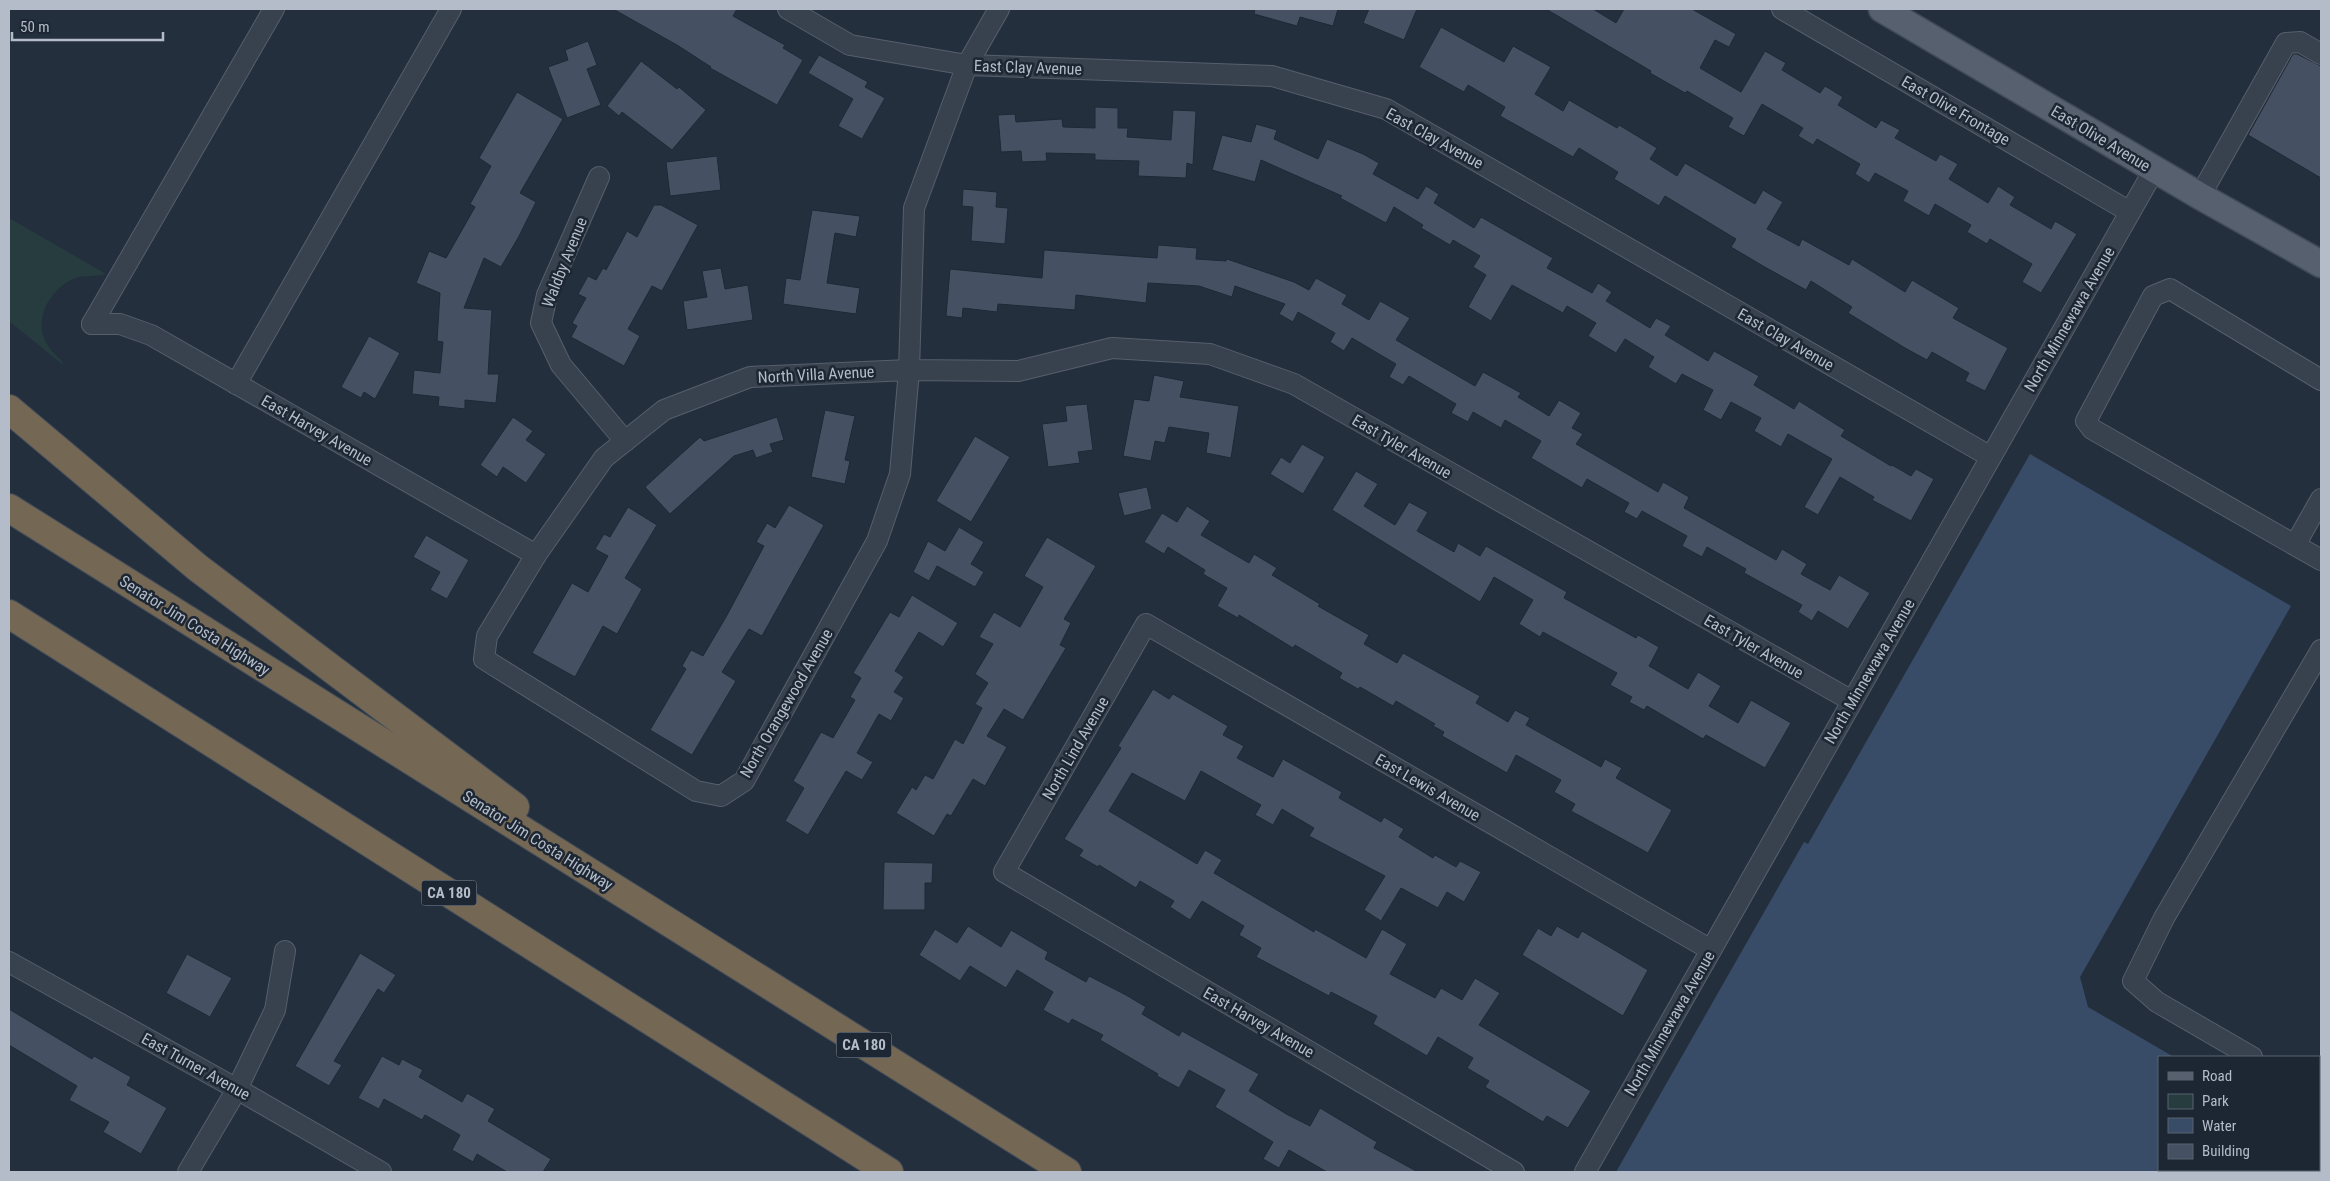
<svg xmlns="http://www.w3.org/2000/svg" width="2330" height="1181" viewBox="0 0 2330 1181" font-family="'Roboto Condensed',sans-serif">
<rect width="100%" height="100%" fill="#242f3e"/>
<path fill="#263c3f" d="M9 218 106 274C96 277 84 275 75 278 53 287 35 314 44 338 48 348 55 355 63 362L62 364 9 321Z"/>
<polygon fill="#394c67" points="2030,454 2291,606 2080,977 2088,1007 2174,1057 2159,1057 2159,1170 2319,1170 2319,1141 2321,1143 2321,1172 1616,1172 1804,842 1808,844"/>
<g fill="#455162" stroke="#1f2835">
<polygon points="613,9 737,9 733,16 785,45 783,48 803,60 777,105 710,68 711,67 677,45"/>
<polygon points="1255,9 1338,9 1333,26 1300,17 1297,26 1254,14"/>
<polygon points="1369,9 1417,9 1404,40 1363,23"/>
<polygon points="1546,9 1593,9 1616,23 1624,9 1692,9 1736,34 1729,47 1715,40 1700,68 1741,92 1765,51 1786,63 1782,70 1820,93 1825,86 1843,97 1838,105 1876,128 1881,120 1900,130 1895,138 1936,161 1940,154 1958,164 1949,179 1988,203 1998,186 2015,197 2010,205 2051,229 2055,221 2077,234 2041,293 2022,282 2032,264 1990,239 1987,244 1967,232 1971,225 1935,204 1929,216 1903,201 1908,191 1875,173 1869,183 1855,174 1860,164 1817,139 1813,145 1798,136 1803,128 1762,104 1744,136 1728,127 1733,118 1687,91 1685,93 1650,73 1651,71"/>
<polygon points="1441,27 1504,62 1513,46 1551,67 1535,94 1563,111 1569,100 1617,128 1619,125 1657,148 1650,159 1677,176 1685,163 1755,204 1763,190 1783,202 1767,229 1799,246 1802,239 1849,265 1852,259 1905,292 1912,280 1959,308 1953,318 2008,348 1985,391 1965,381 1969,373 1932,352 1927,360 1905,348 1848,313 1852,307 1811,281 1806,290 1763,266 1731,247 1736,239 1665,196 1659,206 1614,179 1618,172 1579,148 1573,157 1500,116 1505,107 1468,85 1464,92 1419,67"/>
<polygon points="588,41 597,65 587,69 601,105 567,118 548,67 568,60 565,50"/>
<polygon points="2293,54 2297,54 2321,66 2321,178 2248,135"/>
<polygon points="819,55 868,82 865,87 885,98 862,139 838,126 853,99 808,73"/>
<polygon points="641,61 677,89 679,87 706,110 672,150 622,112 619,116 607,106"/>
<polygon points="517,92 563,119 520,193 536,202 518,238 501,267 484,258 464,308 492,310 488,374 499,374 496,403 465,400 465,409 438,406 439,397 412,394 414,370 440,373 443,342 437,341 440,293 416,283 429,251 446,258 475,207 470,204 491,166 479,158"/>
<polygon points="1095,107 1118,108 1118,128 1128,128 1127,137 1171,140 1173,110 1196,111 1193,165 1187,163 1186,178 1138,176 1139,161 1095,160 1095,154 1046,153 1047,161 1022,162 1021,151 1001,152 998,115 1015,114 1016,122 1062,119 1063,127 1095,128"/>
<polygon points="1256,124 1277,130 1274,139 1318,159 1327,139 1363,154 1379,163 1373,174 1418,199 1426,186 1439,194 1434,203 1474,228 1481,217 1553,258 1547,268 1592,293 1598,283 1612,292 1606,301 1650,328 1656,318 1671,326 1665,335 1708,361 1714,351 1759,376 1754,385 1794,409 1799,401 1845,430 1841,436 1891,466 1892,465 1911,476 1916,469 1934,479 1911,521 1872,500 1874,497 1840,477 1818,515 1804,507 1832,459 1788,434 1781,447 1754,431 1761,418 1731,402 1721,420 1703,410 1713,390 1682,374 1676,384 1648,367 1654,357 1625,339 1616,353 1588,336 1596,323 1567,306 1563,313 1512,285 1491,321 1468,307 1486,275 1473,267 1480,256 1453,240 1450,245 1421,228 1423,225 1394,207 1386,223 1340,198 1342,196 1261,160 1255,182 1212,170 1222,135 1251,142"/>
<polygon points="717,156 721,190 670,196 666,162"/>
<polygon points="963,189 997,192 996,207 1008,208 1005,244 971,241 973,207 962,206"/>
<polygon points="654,205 661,205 698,225 662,291 652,286 628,329 640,336 624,366 571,337 577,326 572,323 586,298 578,294 588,276 596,280 603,268 606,270 627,231 637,237"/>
<polygon points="812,210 860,216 856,237 835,233 827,283 860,288 856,314 783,304 786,278 800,280"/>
<polygon points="1158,245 1197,248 1196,259 1226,261 1227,259 1294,282 1309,290 1316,278 1347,295 1342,304 1369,320 1380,301 1410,318 1396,340 1475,386 1483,372 1521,393 1518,397 1549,416 1559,400 1581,413 1572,428 1583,434 1576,444 1658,492 1663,482 1689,497 1684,508 1776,560 1782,549 1807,564 1801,574 1830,590 1839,575 1870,593 1848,629 1818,611 1812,621 1798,612 1802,605 1744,573 1746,569 1707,547 1702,557 1682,546 1687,536 1642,511 1637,519 1624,512 1629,503 1587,479 1582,488 1531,458 1541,441 1505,420 1501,428 1473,412 1468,422 1451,413 1456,404 1409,376 1403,385 1389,377 1396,364 1352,338 1344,351 1330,342 1335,333 1298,312 1293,322 1279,314 1285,304 1235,286 1232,297 1199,286 1148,283 1146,303 1076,295 1075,310 998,304 997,312 963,308 962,318 946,316 950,269 1042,278 1044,250 1157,258"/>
<polygon points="721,268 725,289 748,285 753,320 687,330 683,301 707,297 702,271"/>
<polygon points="369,336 400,353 375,399 364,392 361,398 341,387"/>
<polygon points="1154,375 1184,381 1180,397 1239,406 1231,458 1206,453 1209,433 1169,427 1165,443 1155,441 1151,461 1123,456 1134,399 1149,401"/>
<polygon points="1087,404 1093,450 1078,452 1080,463 1048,467 1042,424 1067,421 1065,406"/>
<polygon points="825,410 855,416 845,460 850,461 845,484 811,477"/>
<polygon points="513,417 533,431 526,440 546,454 526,483 503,467 497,477 480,465"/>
<polygon points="777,417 784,440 770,444 773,452 756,458 753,450 734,456 670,514 645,487 700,437 704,441"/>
<polygon points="975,436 1010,457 971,522 936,501"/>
<polygon points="1302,444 1325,457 1303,494 1270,474 1281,457 1290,463"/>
<polygon points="1356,471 1378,484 1364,506 1395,525 1409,502 1428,512 1417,531 1454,552 1458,543 1480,556 1486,546 1567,592 1564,598 1636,638 1638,635 1659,647 1649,666 1688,689 1698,672 1721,686 1709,706 1738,723 1751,700 1791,723 1765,768 1706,735 1703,739 1647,706 1644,710 1629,702 1632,697 1610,685 1617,673 1543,632 1540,637 1519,624 1533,600 1494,577 1480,602 1332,510"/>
<polygon points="1147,487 1152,509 1124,516 1118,493"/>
<polygon points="789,505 824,525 762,636 749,629 722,672 736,681 692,755 650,730 686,669 682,666 691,650 703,656 726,617 764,546 756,542 767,523 775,528"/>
<polygon points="1187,506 1210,521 1201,535 1249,563 1254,554 1277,568 1272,575 1320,604 1318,606 1369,635 1364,644 1397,663 1403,653 1480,696 1476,703 1508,722 1515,710 1530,718 1526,725 1601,767 1605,759 1622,768 1616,778 1672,810 1648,853 1571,811 1575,804 1554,792 1561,780 1516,755 1507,773 1442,736 1444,732 1433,726 1435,724 1396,701 1393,706 1360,687 1358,689 1339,678 1342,673 1295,645 1293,648 1239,615 1238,618 1217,606 1227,588 1203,574 1205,570 1168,547 1164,554 1144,542 1162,513 1177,522"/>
<polygon points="628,507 657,525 625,578 642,589 617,634 603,626 575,677 532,653 572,583 588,592 608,556 595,549 604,534 610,537"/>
<polygon points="959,527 984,542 971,564 984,572 975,587 937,566 929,581 913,572 928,541 945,551"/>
<polygon points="426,535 469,560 447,599 430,590 440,572 413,557"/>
<polygon points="1047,537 1096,566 1064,619 1071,623 1060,645 1066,648 1023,720 1004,709 987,736 1007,747 985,786 973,779 951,816 947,814 934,836 896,813 912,787 916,790 925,775 933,779 955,739 963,744 982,708 975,704 988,683 975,674 993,644 979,637 994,612 1020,627 1043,587 1024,576"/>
<polygon points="912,595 958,623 943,647 919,632 895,671 904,677 894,692 904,698 891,721 879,714 857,753 873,762 862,780 846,771 808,835 785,821 804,788 793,781 821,732 833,738 855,700 850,697 861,678 853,673 890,612 899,617"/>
<polygon points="1153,689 1169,699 1173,694 1228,726 1223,735 1244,746 1237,758 1273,777 1283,759 1342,792 1339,798 1381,822 1384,817 1404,829 1399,837 1433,858 1435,855 1456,867 1460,861 1481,872 1464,902 1447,892 1438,908 1401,888 1381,921 1364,910 1385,876 1309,836 1314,828 1282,809 1273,825 1255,815 1261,805 1201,771 1185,801 1132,773 1109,811 1197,864 1205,850 1222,860 1214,873 1314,932 1315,929 1366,958 1382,929 1407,944 1390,974 1435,998 1441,988 1462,1000 1475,978 1500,993 1479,1025 1591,1091 1568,1128 1547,1116 1543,1122 1485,1087 1489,1081 1467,1068 1473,1058 1438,1037 1427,1056 1373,1024 1377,1016 1331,992 1329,996 1256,957 1261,948 1239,935 1244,926 1202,901 1190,920 1170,907 1174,901 1140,881 1136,888 1099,865 1098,867 1079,856 1083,850 1064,839 1121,748 1118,746"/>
<polygon points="884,862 933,863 932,883 925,883 925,910 883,910"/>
<polygon points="968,926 1001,947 1011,930 1048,952 1045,959 1086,982 1089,976 1126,995 1146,1007 1142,1014 1179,1036 1182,1031 1259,1074 1249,1091 1288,1115 1310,1126 1320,1108 1377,1142 1374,1148 1418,1172 1327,1172 1289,1150 1279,1168 1263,1159 1273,1142 1215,1107 1225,1090 1189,1070 1179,1088 1157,1076 1158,1074 1100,1040 1103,1035 1072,1019 1069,1024 1043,1010 1053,992 1017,970 1006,988 970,966 960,981 919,955 935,929 957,943"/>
<polygon points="1557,926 1578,938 1582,931 1648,970 1623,1016 1522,955 1538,928 1551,936"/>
<polygon points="360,953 396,975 384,993 378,989 334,1061 342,1065 329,1086 295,1066"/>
<polygon points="187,954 232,978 210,1017 166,993"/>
<polygon points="9,1009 92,1059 94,1056 131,1077 127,1085 167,1108 141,1154 103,1132 109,1122 69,1100 77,1086 9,1045"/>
<polygon points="382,1056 399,1065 402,1059 423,1070 419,1077 462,1102 467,1093 495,1109 488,1121 551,1159 543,1172 507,1172 477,1154 473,1162 452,1150 460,1135 425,1115 422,1120 384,1099 379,1109 358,1098"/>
</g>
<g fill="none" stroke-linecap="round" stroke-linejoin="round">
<g stroke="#565f6c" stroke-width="22">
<g id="minor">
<polyline points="788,9 850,45 967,65 1272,76 1386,109 1991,457"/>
<polyline points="999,9 967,65 914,208 909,370 900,474 877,541 744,781 721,796 696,791 484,659 487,636 536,555 604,458 664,410 750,377 909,370 1018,371 1112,348 1210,354 1294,384 1852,701"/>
<polyline points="1782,9 2130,212"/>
<polyline points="599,177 547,295 541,323 561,365 625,441"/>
<polyline points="2200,196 2286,43 2300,42 2321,54"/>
<polyline points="92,324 120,324 151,335 536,555"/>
<polyline points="92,324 274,9"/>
<polyline points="2321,380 2170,289 2153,296 2086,421 2092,429 2321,560"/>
<polyline points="236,384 451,9"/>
<polyline points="2295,545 2321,499"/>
<polyline points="9,962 237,1089 381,1172"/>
<polyline points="2252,1057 2157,1002 2133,981 2164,918 2321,650"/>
<polyline points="2319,1096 2321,1098"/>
<polyline points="188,1172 237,1089 275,1010 285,951"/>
<polyline points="1514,1172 1004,872 1146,624 1711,950"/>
<polyline points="1585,1172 2154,170"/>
</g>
</g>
<g stroke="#414a57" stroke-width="29">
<polyline id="major" points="1882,9 2200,196 2321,264"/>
</g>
<g stroke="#434c59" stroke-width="30">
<g id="highway">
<polyline points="9,409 198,568 515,807"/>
<polyline points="9,508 1067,1172"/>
<polyline points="9,614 889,1172"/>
</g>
</g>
<use href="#minor" stroke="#38414e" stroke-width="20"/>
<use href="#major" stroke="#56606e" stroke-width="26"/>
<use href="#highway" stroke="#746855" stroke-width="28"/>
</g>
<g text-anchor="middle" stroke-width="5" stroke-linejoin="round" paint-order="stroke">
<g fill="#1d2633" stroke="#878f9c" stroke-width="1">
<rect x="421.5" y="880.5" width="55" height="25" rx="4"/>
<rect x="836.5" y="1032.5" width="55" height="25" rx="4"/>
</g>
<g font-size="15" font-weight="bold" fill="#b4bcc9">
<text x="449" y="898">CA 180</text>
<text x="864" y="1050">CA 180</text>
</g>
<g font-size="16" fill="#b4bcc9" stroke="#1d2633">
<text transform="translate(1028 67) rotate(2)" y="6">East Clay Avenue</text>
<text transform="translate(1956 110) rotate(30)" y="6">East Olive Frontage</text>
<text transform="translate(1435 138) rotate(29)" y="6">East Clay Avenue</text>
<text transform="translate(2101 138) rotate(31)" y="6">East Olive Avenue</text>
<text transform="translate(564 262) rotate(-68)" y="6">Waldby Avenue</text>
<text transform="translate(2069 319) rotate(-60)" y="6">North Minnewawa Avenue</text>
<text transform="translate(1786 339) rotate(30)" y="6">East Clay Avenue</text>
<text transform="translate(816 374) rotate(-3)" y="6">North Villa Avenue</text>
<text transform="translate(317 430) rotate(30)" y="6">East Harvey Avenue</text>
<text transform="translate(1402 446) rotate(30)" y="6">East Tyler Avenue</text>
<text transform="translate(195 625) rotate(32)" y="6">Senator Jim Costa Highway</text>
<text transform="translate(1754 646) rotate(30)" y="6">East Tyler Avenue</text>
<text transform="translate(1869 671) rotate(-60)" y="6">North Minnewawa Avenue</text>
<text transform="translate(786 703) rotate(-60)" y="6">North Orangewood Avenue</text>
<text transform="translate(1075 748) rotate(-60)" y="6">North Lind Avenue</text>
<text transform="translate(1428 787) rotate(30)" y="6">East Lewis Avenue</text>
<text transform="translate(538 840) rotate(32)" y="6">Senator Jim Costa Highway</text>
<text transform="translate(1259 1022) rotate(30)" y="6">East Harvey Avenue</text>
<text transform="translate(1669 1023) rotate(-60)" y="6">North Minnewawa Avenue</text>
<text transform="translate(196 1066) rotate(29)" y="6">East Turner Avenue</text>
</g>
</g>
<rect width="2330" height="1181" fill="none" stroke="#b4bcc9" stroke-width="20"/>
<rect x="2158" y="1056" width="162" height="115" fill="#1d2633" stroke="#59626f"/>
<rect x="2168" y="1072" width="25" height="8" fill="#56606e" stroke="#59626f"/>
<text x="2202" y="1081" font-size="15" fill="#b4bcc9">Road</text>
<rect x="2168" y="1094" width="25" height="15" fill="#263c3f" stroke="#59626f"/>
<text x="2202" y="1106" font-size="15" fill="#b4bcc9">Park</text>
<rect x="2168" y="1118" width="25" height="15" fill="#394c67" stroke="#59626f"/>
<text x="2202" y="1131" font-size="15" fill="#b4bcc9">Water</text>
<rect x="2168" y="1144" width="25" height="15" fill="#455162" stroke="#59626f"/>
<text x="2202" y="1156" font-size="15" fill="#b4bcc9">Building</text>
<path d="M12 32v8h151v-8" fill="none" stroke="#b4bcc9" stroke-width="2.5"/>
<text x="20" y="32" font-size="15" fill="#b4bcc9" stroke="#1d2633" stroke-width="4" paint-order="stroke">50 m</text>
</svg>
